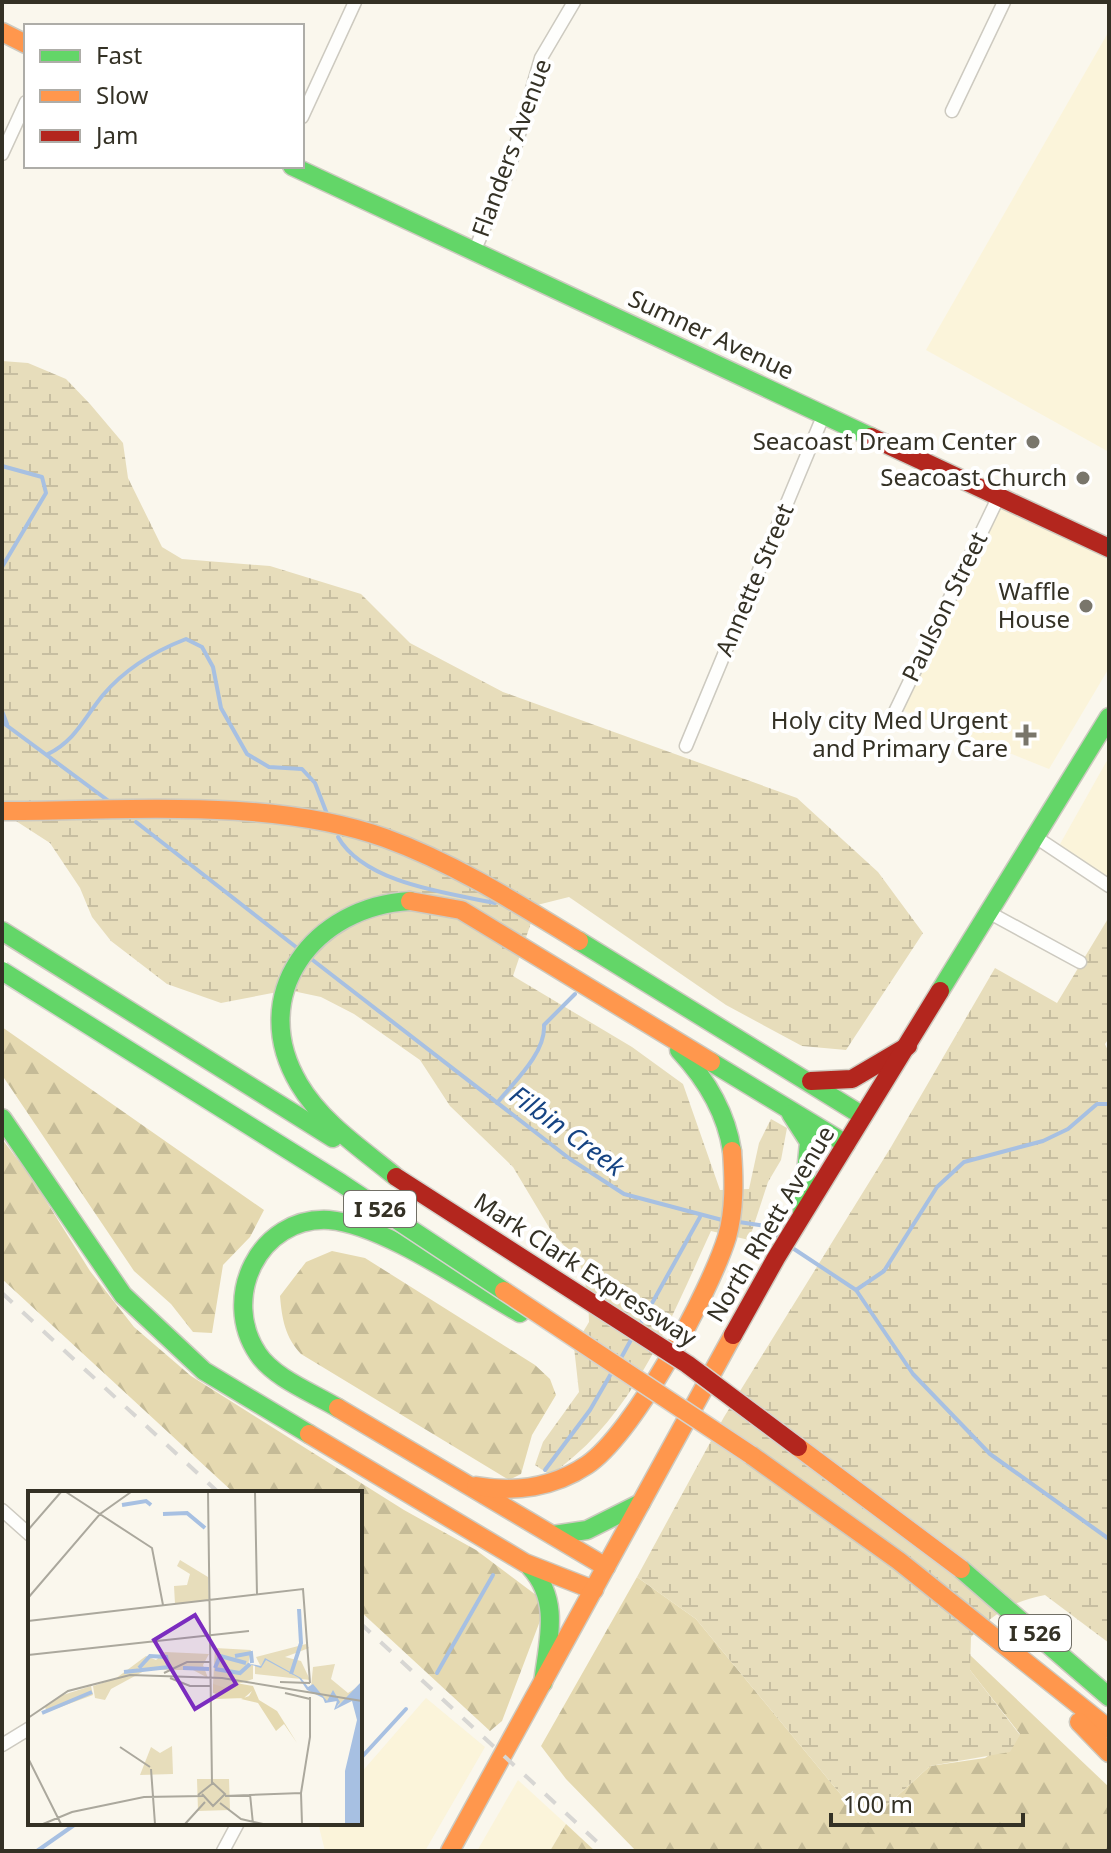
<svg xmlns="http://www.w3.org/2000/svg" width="1111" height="1853" viewBox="0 0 1111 1853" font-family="'Noto Sans',sans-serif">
<defs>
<pattern id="forest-firs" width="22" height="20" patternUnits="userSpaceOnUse" patternTransform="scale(2)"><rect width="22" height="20" fill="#e5d9b0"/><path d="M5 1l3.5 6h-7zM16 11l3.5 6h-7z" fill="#c5bb97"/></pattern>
<pattern id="wetland-marsh" width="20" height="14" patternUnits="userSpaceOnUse" patternTransform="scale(2)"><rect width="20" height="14" fill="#e7ddbb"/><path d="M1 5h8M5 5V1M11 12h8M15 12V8" fill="none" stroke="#c7bea1"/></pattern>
</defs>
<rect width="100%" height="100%" fill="#faf7ed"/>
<g fill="#fbf4da">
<polygon points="1109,31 1109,452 926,350"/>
<polygon points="999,496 1109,548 1109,668 1049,769 897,708"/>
<polygon points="1109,757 1109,885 1055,853"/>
<polygon points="426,1698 485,1747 425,1851 325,1851 318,1823 360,1823 360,1774"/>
<polygon points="518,1780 566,1824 550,1851 477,1851"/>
</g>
<g fill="url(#forest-firs)">
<polygon points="2,1027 264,1210 250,1237 223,1265 212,1333 193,1332 171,1304 134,1271 2,1075"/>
<polygon points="2,1139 31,1177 90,1271 134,1327 191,1376 404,1510 476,1550 536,1595 543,1613 502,1721 490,1731 360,1611 360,1493 234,1493 2,1279"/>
<path d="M332 1251 365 1258 535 1365 550 1379 556 1395 532 1435 521 1474 509 1480 301 1354C285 1337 282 1319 280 1296L306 1262Z"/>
<polygon points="637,1577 696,1619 852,1808 883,1809 930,1766 985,1758 1020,1734 970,1670 970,1655 1109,1787 1109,1851 636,1851 566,1779 541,1746"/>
<polygon points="566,1824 595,1851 550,1851"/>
</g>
<g fill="url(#wetland-marsh)">
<path d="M2 361 28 363 66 379 90 404 123 443 128 478 162 547 182 559 270 566 361 594 410 643 503 692 797 798 878 872 923 933 846 1050 802 1046 726 1005 569 897 537 905 513 976 632 1047 683 1084 720 1190 749 1189 759 1143 771 1119 787 1128 781 1160 768 1182 749 1240 711 1231C671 1318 633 1419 550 1475L535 1465 543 1442 579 1392 574 1347 589 1322 588 1294 579 1261 553 1234 513 1167 450 1106 420 1060 354 1014 321 997 288 990 221 1003 167 984 111 941 92 917 80 888 50 843 2 812Z"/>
<path d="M1109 917V1038L1105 1044 1109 1053V1643L1045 1595C1013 1601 994 1613 971 1637L970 1670 1020 1735 1010 1752 930 1766 883 1809 852 1808 696 1619 637 1577 724 1417 891 1147 995 968 1057 1003Z"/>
</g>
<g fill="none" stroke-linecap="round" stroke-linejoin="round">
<g stroke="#a7c0e2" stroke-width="4">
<polyline points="2,466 42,477 46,493 2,567"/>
<polyline points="2,711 7,724"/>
<polyline points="2,722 110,802"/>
<path d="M48 754C76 740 84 718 103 695 125 669 155 651 186 639L202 647 213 667 221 708 247 754 269 767 302 769 315 783 327 814"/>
<polyline points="136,822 296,947"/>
<path d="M338 837C364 883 447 893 495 903"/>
<polyline points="310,958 570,1159 624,1194 722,1220"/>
<path d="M497 1103C513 1083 546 1053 544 1025L575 994"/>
<polyline points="1109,1194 1109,1214"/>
<polyline points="739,1222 766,1226 781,1238"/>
<polyline points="791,1247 856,1290 913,1374 990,1454 1109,1539"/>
<polyline points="856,1290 884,1271 937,1187 964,1162 1043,1141 1068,1129 1097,1104 1109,1104"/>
<polyline points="641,1323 700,1217"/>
<polyline points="621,1358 632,1338"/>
<polyline points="545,1470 590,1410 612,1372"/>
<polyline points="437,1673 493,1575"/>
<polyline points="360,1759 406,1709"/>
<polyline points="37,1851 77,1823"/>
</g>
<g stroke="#cdcac0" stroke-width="15">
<g id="street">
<polyline points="952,111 1004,2"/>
<polyline points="302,117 355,2"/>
<polyline points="2,154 26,102"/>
<polyline points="474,252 509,169 541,58 574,2"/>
<polyline points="892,718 999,496"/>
<polyline points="686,746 824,414"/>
<polyline points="1037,838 1109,886"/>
<polyline points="990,913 1080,962"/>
<polyline points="2,1510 30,1535"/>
<polyline points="2,1745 30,1728"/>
<polyline points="223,1851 238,1823"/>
</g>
</g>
<g stroke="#cdcac0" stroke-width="21">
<g id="fast">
<polyline points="292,166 871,437"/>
<polyline points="2,931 333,1138"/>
<polyline points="579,941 863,1116"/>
<polyline points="940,991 1109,717"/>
<path d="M679 1050C706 1079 726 1111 732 1151"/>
<polyline points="711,1062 846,1144"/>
<polyline points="791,1114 809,1142 802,1214"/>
<polyline points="2,1118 123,1295 204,1371 309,1434"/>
<path d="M396 1177C362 1149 322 1123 299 1084 246 995 314 906 410 901"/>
<path d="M338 1408C313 1393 274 1378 258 1354 220 1298 259 1216 329 1220 383 1224 471 1286 520 1313"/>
<polyline points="553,1535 587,1530 641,1503"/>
<path d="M530 1567C561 1601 548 1641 543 1683"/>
<polyline points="961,1569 1109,1697"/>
</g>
</g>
<g stroke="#cdcac0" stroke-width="21">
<g id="slow">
<polyline points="2,32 26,44"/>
<path d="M2 811C122 811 271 797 385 838 454 863 517 903 579 941"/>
<polyline points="410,901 461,910 711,1062"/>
<polyline points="338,1408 606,1567"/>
<polyline points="309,1434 525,1563 594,1590"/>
<polyline points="751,1455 899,1561 1109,1729"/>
<path d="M476 1486C515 1493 554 1487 587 1465 634 1433 710 1292 727 1237 735 1209 734 1179 732 1151"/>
<polyline points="1079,1722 1109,1753"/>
<polyline points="450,1851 733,1335"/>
</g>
</g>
<g stroke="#cdcac0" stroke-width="21">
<g id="jam">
<polyline points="871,437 1109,548"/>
<polyline points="811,1081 852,1079 908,1046"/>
<polyline points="733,1335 776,1258 940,991"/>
</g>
</g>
<use href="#street" stroke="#fefefc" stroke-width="12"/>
<use href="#fast" stroke="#63d668" stroke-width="18"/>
<use href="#slow" stroke="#ff974d" stroke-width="18"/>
<use href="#jam" stroke="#b3261e" stroke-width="18"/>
<g stroke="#d7d6d3" stroke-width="4" stroke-dasharray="14 14" stroke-linecap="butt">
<polyline points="2,1293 219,1493"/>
<polyline points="360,1623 607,1851"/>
</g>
<g stroke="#d5d3cd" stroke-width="21" stroke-linecap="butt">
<polyline id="fast-bridge" points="2,971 341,1183 504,1291"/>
</g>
<g stroke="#d5d3cd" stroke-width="21" stroke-linecap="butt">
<g id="slow-bridge">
<polyline points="504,1291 751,1455"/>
<polyline points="798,1447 961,1569"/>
</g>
</g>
<g stroke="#d5d3cd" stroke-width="21" stroke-linecap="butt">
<polyline id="jam-bridge" points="396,1177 687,1364 798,1447"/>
</g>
<use href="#fast-bridge" stroke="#63d668" stroke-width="18"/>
<use href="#slow-bridge" stroke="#ff974d" stroke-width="18"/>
<use href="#jam-bridge" stroke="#b3261e" stroke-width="18"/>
</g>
<g fill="#79766b" stroke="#fff" stroke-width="3">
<circle cx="1033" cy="442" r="8"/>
<circle cx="1083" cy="478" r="8"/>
<circle cx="1086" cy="606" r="8"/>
<path d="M1022 723h8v8h8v8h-8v8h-8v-8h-8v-8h8z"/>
</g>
<g text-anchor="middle" stroke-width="8" stroke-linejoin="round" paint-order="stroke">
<g fill="#fff" stroke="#716f66" stroke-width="2">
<rect x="344" y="1191" width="72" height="36" rx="6"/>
<rect x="999" y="1615" width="72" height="36" rx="6"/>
</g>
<g font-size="22" font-weight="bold" fill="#343125">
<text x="380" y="1217">I 526</text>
<text x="1035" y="1641">I 526</text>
</g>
<g font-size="24" fill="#343125" stroke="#fff">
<text transform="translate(512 148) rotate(-70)" y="8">Flanders Avenue</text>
<text transform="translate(711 335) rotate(25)" y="8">Sumner Avenue</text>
<text transform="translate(755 580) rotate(-67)" y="8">Annette Street</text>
<text transform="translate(945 607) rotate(-64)" y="8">Paulson Street</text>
<text transform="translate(771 1224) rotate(-59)" y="8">North Rhett Avenue</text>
<text transform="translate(585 1270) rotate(33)" y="8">Mark Clark Expressway</text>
</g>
<g font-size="24" fill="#343125" stroke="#fff" text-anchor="end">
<text x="1017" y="450">Seacoast Dream Center</text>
<text x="1067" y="486">Seacoast Church</text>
<text x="1070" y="600">Waffle<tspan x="1070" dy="28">House</tspan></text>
<text x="1008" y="729">Holy city Med Urgent<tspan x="1008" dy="28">and Primary Care</tspan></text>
</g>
<g font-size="26" font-style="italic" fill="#164483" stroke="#fff">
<text transform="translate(567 1131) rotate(36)" y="9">Filbin Creek</text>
</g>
</g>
<g transform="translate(28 1491)">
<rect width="334" height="334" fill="#faf7ed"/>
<path d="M152 69 180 86 181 109 147 113 146 95 159 94 162 83 149 75ZM144 255 145 283 112 284 123 256 132 262ZM169 288H201L202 319 170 320Z" fill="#e7ddbb"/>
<path d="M202 191 225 195 231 209 249 220 269 252 256 233 248 240 230 212 213 208 221 205 224 200 216 207 187 208 191 204 185 202V193Z" fill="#e5d9b0"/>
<path d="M278 153 281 157 257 166 273 170 282 189 227 183V174L233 176 228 166ZM187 157 223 159 220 174H225V188L198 197 185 193ZM137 161 181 163 175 174 180 187 165 179H118L83 198 77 209 67 207 65 195 87 188 118 165 128 169ZM307 173 303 188 320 202 328 197 308 217 311 213 303 205 299 211 283 196 285 176ZM63 195 65 204 19 221 17 216 35 204Z" fill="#e7ddbb"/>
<path d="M237 167 273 187 280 196 285 193 299 210 305 199 312 211 308 217 334 190V333H317V280L329 229 324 210 306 219 309 210 297 212 295 207 279 199 271 187 238 169 233 177 218 172 233 175Z" fill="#a7c0e2"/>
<path fill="none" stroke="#a7c0e2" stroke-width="4" d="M94 14 118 10 123 14M135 23 159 22 177 37M207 165 223 162 224 172M111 177 122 165 138 166 140 174M155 177 181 178M187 177 192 165 218 172M187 178 212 182 222 173M96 181 141 176M263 183 273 152 271 118M14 222 64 201"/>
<path fill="none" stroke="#aba89d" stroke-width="2" d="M38 1 124 57 135 114M180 1 184 293M227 1 229 104M0 39 33 1M0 107 72 23 103 1M0 130 275 98 282 192M0 164 221 140M136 182 159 171H183M142 187 162 195H183M252 191 282 192M257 202 282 208M0 227 40 200 102 184 194 187 334 210M92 256 122 276M0 267 33 333M123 278 127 333M273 302 282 246V206M222 303 225 333M170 304 185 292 197 303 185 315 174 303M197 305 273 302 274 333M192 312 213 328 235 333M15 333 44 321 116 306 175 305M157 333 177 311"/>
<path fill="#7b2cbf" fill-opacity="0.15" stroke="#7b2cbf" stroke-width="4" d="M167 124 208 193 167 218 126 149Z"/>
<rect width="334" height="334" fill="none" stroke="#343125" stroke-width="4"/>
</g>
<rect width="1111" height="1853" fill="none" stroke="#343125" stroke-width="8"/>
<rect x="24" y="24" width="280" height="144" fill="#ffffff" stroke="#aeada8" stroke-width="2"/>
<rect x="40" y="50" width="40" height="12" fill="#63d668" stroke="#aeada8" stroke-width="2"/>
<text x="96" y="64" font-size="24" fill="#343125">Fast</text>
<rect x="40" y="90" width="40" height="12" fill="#ff974d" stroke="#aeada8" stroke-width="2"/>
<text x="96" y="104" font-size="24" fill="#343125">Slow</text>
<rect x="40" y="130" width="40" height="12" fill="#b3261e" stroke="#aeada8" stroke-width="2"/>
<text x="96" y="144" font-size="24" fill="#343125">Jam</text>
<path d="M831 1813v12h192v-12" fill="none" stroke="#343125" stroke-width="4"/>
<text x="843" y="1813" font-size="24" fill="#343125" stroke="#ffffff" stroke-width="6" paint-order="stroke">100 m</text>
</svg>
